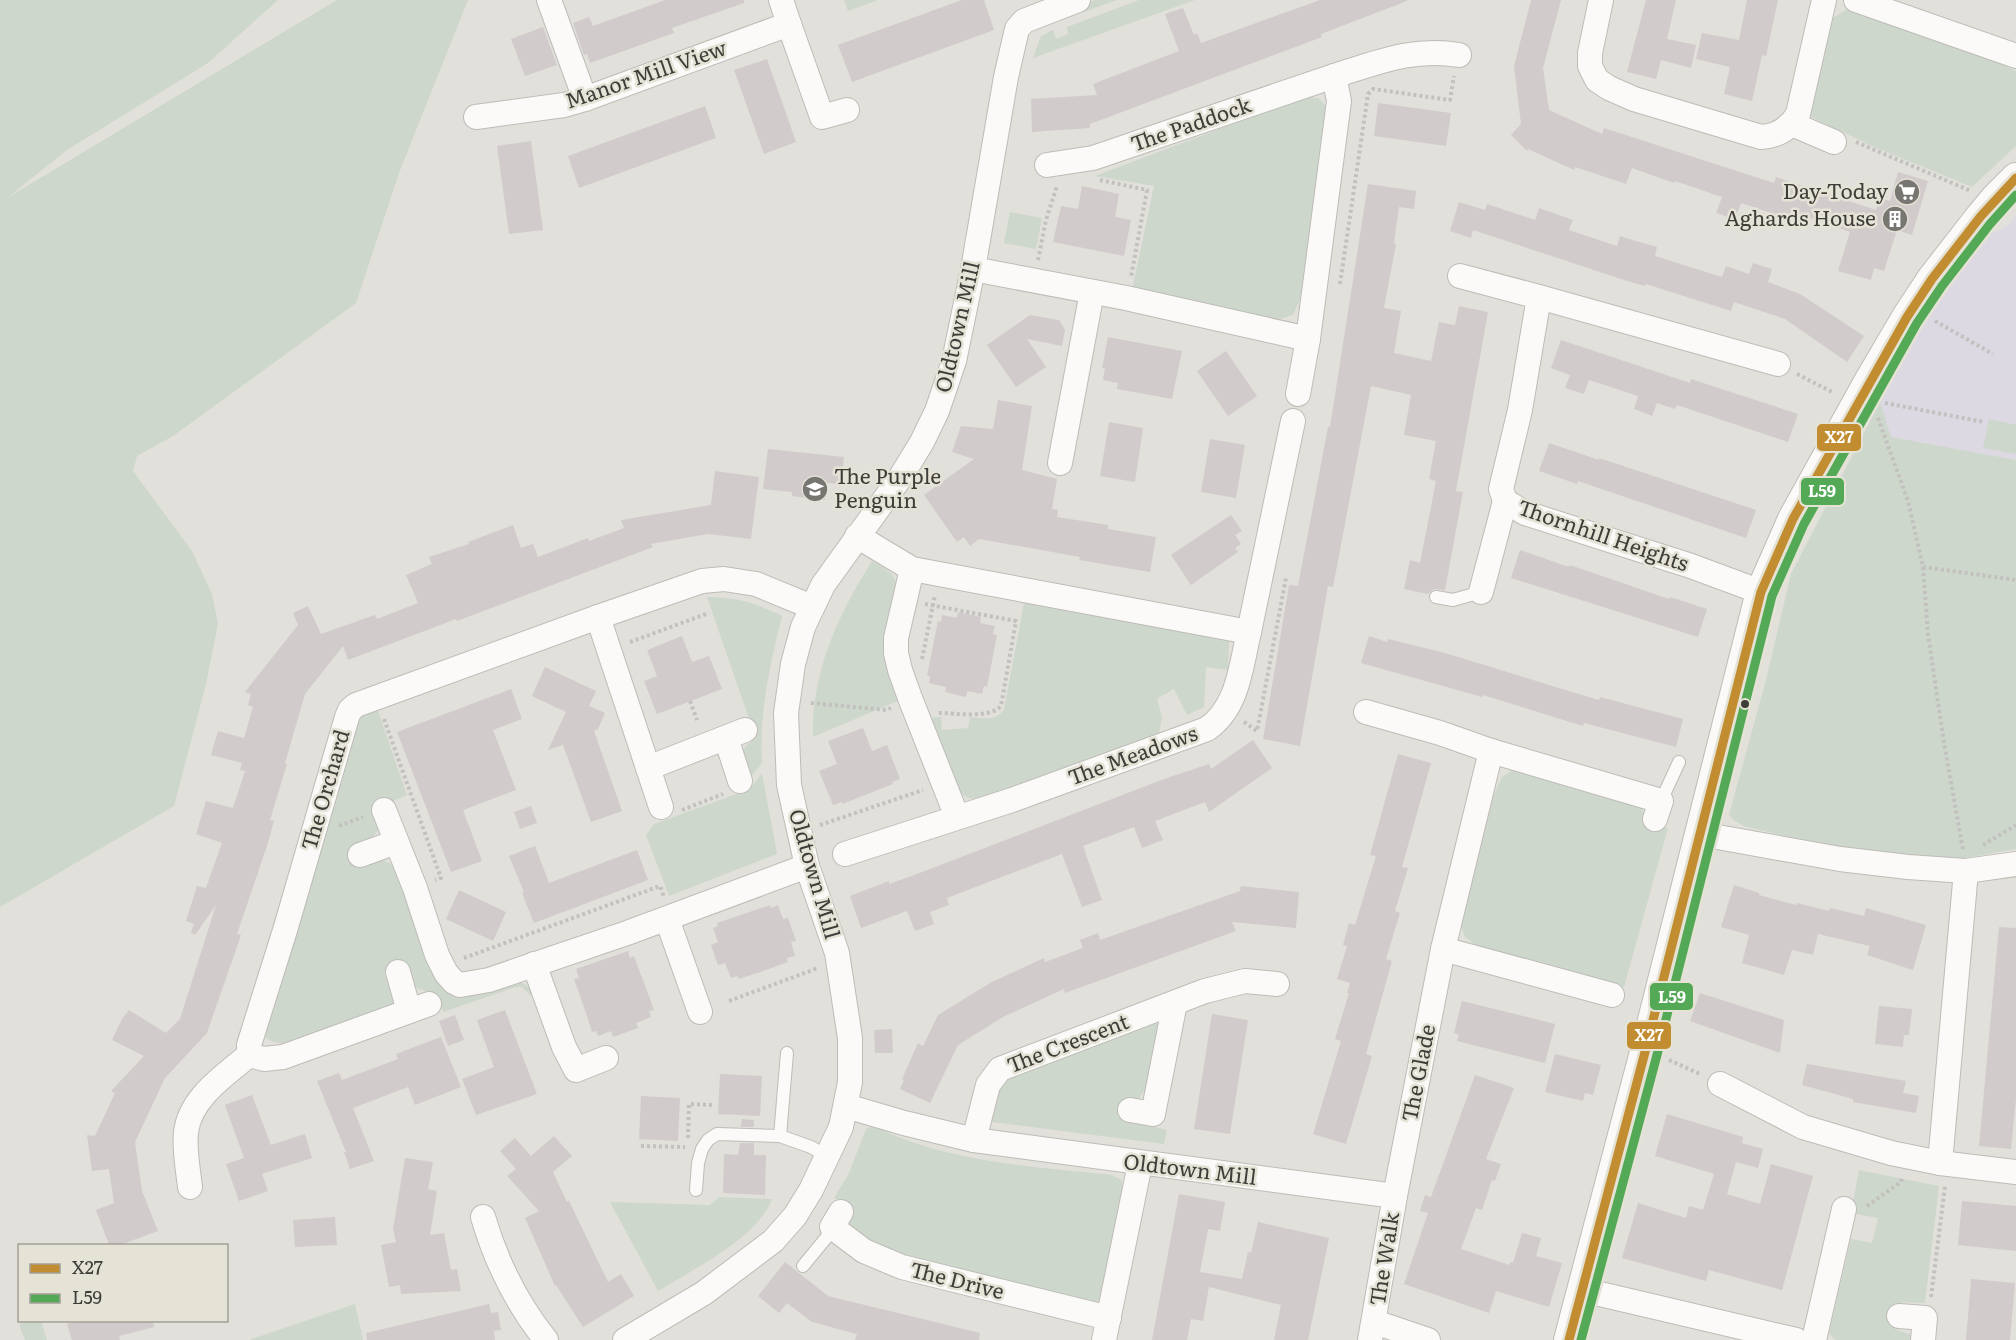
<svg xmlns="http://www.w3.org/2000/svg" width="2016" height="1340" viewBox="0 0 2016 1340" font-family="Literata,serif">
<rect width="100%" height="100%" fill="#e2e0da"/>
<polygon fill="#dcd9e3" points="2016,215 2016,460 1891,437 1880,402 1885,388 1920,322 1946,283 1983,237 2010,225"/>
<g fill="#cdd7cc">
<polygon points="0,0 278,0 208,63 67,150 7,198 337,0 468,0 399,173 356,303 173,436 137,456 133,471 192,551 212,594 218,624 206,684 174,806 0,907"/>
<polygon points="844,0 878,0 848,11"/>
<polygon points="1095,0 1117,0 1045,26 1044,19"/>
<polygon points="1139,0 1195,0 1033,58 1041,36 1053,30 1056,39 1068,34 1067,27"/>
<polygon points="1847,9 1858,9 1994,61 2016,71 2016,146 1972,187 1872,146 1809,116 1828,28 1833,18"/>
<polygon points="1304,97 1318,98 1326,106 1327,119 1300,299 1293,315 1280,319 1132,290 1154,186 1095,176"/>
<polygon points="1010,212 1042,218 1036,249 1004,243"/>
<polygon points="1880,402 1891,437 2016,460 2016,849 1959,859 1924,856 1819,844 1744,826 1735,821 1729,815 1766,680 1791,574"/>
<polygon points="1989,419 2016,425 2016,454 1983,448"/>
<path d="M872 561C883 567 894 573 897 585L902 699 813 737C811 672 838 615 872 561Z"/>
<path d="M707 597C735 597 757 603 782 616 770 665 759 712 762 763L747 782C744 762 735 749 756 739Z"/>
<path d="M1024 603 1229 640 1228 670 1206 667 1204 707 1187 715 1174 689 1157 699 1162 717 1159 733 1011 790 980 799 969 798 961 794 930 718 941 717 942 730 968 728 970 717C983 718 996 722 1004 709Z"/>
<path d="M377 708 407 795 372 810 379 829C373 840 361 842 350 846L357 866C377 860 382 854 398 871L445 987 520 982 526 985 534 994 531 996 522 987H516L443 1012 436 994 416 988 407 964 384 972 396 1008 294 1042C283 1044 276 1044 266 1038L263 1028 318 859 335 793 359 718Z"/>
<polygon points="1515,768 1635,802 1642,809 1647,823 1668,828 1624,987 1479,947 1465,937 1460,924 1491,801 1502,777"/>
<polygon points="762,773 777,854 669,896 646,835 654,824 750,789"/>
<polygon points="1151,1021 1158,1024 1160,1032 1149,1085 1139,1098 1127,1099 1123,1119 1167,1130 1164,1144 992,1122 992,1100 1011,1074"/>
<path d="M874 1126C947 1163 1033 1166 1112 1175L1121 1180 1124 1191 1102 1300 1095 1303 885 1252 850 1229 848 1220 853 1209 834 1198 849 1173 866 1129Z"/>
<polygon points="1859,1170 1939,1186 1925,1303 1902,1302 1897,1330 1916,1336 1916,1340 1835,1340 1829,1333 1851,1239 1872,1243 1878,1218 1851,1213"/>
<path d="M719 1197 772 1199C757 1239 693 1269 658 1291L610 1202 710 1205Z"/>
<polygon points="355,1304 363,1340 249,1340"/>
<polygon points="23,1321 41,1321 47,1340 25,1340 19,1325"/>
</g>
<g fill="#d1cbcc">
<polygon points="665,0 744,0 744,3 672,28 674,33 590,63 587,54 584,55 573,23 589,17 593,26"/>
<polygon points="962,0 984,0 994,30 852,82 838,45"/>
<polygon points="1320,0 1407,0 1407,1 1321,34 1322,37 1090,124 1090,128 1032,132 1031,99 1097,95 1093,84 1179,51 1165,14 1183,8 1194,35 1197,33 1201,43"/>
<polygon points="1531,0 1561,0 1543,68 1549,110 1602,134 1604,128 1774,183 1776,177 1876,210 1879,198 1890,201 1898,172 1928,181 1912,235 1897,230 1884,271 1874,268 1871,280 1838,271 1850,232 1804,216 1800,216 1798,222 1741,203 1735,219 1716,213 1722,197 1675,181 1674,183 1632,168 1626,184 1575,167 1574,170 1528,149 1527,151 1511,135 1521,124 1514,66"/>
<polygon points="1646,0 1676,0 1667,39 1696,45 1691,68 1661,60 1656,79 1627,72"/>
<polygon points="1747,0 1778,0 1766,56 1762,55 1752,101 1724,94 1730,67 1696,59 1702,33 1739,40"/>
<polygon points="543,27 557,65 525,76 511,39"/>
<polygon points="767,59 796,142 764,154 734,70"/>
<polygon points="1378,103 1451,113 1446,146 1374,136"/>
<polygon points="705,106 716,138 579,188 568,156"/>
<polygon points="531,141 543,230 509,234 497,146"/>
<polygon points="1368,184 1416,191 1414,209 1399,207 1394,243 1396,244 1384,308 1401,311 1394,353 1431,361 1439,322 1455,325 1459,306 1488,312 1456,491 1463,492 1445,590 1434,589 1428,594 1404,589 1410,560 1420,563 1436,481 1429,479 1436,441 1404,435 1411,395 1371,386 1333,587 1328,586 1300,746 1263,739 1289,585 1298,586 1328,427 1330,427"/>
<polygon points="1082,186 1119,194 1115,217 1131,220 1124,256 1053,242 1061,206 1078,209"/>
<polygon points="1459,202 1485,210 1487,204 1535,220 1539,208 1573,220 1569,230 1617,246 1620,236 1639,242 1657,247 1655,256 1722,277 1726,266 1749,274 1753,263 1772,269 1768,282 1800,294 1864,336 1847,362 1785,319 1734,302 1731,311 1646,284 1645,286 1627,281 1473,230 1471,238 1450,231"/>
<polygon points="1030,315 1059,320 1065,330 1062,346 1027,339 1046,367 1016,387 987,345"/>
<polygon points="1108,337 1182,351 1172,399 1117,389 1118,383 1103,380 1105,368 1102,368"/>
<polygon points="1561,340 1690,383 1691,379 1798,414 1788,442 1677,405 1675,409 1657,403 1652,416 1634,409 1638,396 1589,380 1584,394 1565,388 1570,375 1551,368"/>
<polygon points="1226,351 1257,396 1228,416 1197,371"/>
<polygon points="998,400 1032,406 1022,470 1057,479 1052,509 1058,510 1057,517 1108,525 1108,529 1156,537 1150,572 1079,560 1080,557 979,539 970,546 964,537 957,542 924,495 974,459 952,452 961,426 993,429"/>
<polygon points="1109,422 1143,428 1135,482 1100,476"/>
<polygon points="1210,439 1245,445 1236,498 1201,492"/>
<polygon points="1549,443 1599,460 1599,458 1756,510 1746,538 1578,481 1577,484 1539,471"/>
<polygon points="768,449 844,457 841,484 827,483 825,500 792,496 792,492 763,489"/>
<polygon points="715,471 759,477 751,539 708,534 651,544 653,547 478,613 457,621 456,619 348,660 343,646 305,694 285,763 287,764 270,820 274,821 267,846 237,934 241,935 207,1033 165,1078 135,1142 142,1191 158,1231 120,1245 109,1245 96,1210 114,1203 109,1169 92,1171 87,1135 95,1136 115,1093 111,1091 144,1056 112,1040 122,1019 129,1010 166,1033 180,1019 216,905 195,935 191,932 194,924 186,921 197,886 206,888 222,843 196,834 206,801 233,808 245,771 240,770 242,763 211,755 218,731 244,738 253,707 248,705 251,694 245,692 298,625 293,613 308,606 321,634 375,615 377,619 418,603 406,575 432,564 429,557 469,544 468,542 513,525 521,548 533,544 538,557 588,538 589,541 624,528 621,520 711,505"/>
<polygon points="1231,515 1242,531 1235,535 1241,544 1235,548 1238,552 1191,585 1171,555"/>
<polygon points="1520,550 1569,567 1570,565 1669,599 1670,597 1707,609 1698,637 1511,578"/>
<polygon points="958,612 981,617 980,623 995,626 993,634 997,635 987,687 984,686 982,694 967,691 966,697 945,692 946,687 929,683 930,676 927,676 938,621 941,622 942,615 957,618"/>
<polygon points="682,636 692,662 709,656 722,689 657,714 644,681 657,676 647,650"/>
<polygon points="1369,636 1387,642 1388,639 1445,653 1572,692 1599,700 1600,697 1683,719 1676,747 1584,723 1583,726 1483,695 1482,697 1361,663"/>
<polygon points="545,667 596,691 589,706 605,713 598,729 594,731 622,811 591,822 563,745 548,750 566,712 532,696"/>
<polygon points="511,689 522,719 493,730 516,790 463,810 482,861 451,872 397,732"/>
<polygon points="863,728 872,751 887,745 900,779 892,782 893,784 842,804 842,802 833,805 819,771 837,764 828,741"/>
<polygon points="1253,740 1272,768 1209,812 1205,802 1155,821 1163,840 1142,848 1134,827 1083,846 1102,900 1082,907 1062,854 947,898 949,905 930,912 934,924 915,931 907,911 861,928 850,896 889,881 889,884 917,874 1164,779 1209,764 1211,769"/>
<polygon points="1398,754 1431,763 1402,867 1408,868 1395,911 1400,913 1386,959 1392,961 1366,1054 1372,1056 1346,1144 1313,1134 1341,1041 1335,1039 1349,993 1347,993 1350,983 1337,979 1347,946 1343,945 1349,923 1355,925 1376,856 1370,855"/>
<polygon points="531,806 537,823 520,829 514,812"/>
<polygon points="535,846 549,883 637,850 648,880 534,923 522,893 524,892 509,856"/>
<polygon points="1734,885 1759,893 1759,895 1796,905 1797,903 1829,911 1830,908 1864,916 1866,908 1926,925 1913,970 1867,955 1870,946 1818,934 1813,955 1792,950 1784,975 1742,963 1749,935 1721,927"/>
<polygon points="1241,886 1299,892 1296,928 1232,922 1236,931 1065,993 1064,989 1003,1017 958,1045 930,1103 900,1089 904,1080 902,1079 918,1043 923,1046 938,1015 990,983 1044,958 1045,962 1083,948 1080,940 1098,933 1100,940 1240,891"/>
<polygon points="459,890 506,912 493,941 446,919"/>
<polygon points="770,905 771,908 778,905 783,919 788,918 796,941 791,942 795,956 787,958 788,962 769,969 739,979 737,976 731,978 725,963 718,965 711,945 718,942 713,928 718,926 717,923"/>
<polygon points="1999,927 2016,928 2016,1099 2011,1149 1979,1146"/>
<polygon points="628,951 630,958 634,956 654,1010 649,1011 651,1017 636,1023 638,1028 613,1037 611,1031 598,1036 596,1031 592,1032 587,1016 574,979 579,978 576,969"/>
<polygon points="1700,993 1784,1020 1780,1053 1690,1021"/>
<polygon points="1462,1001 1555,1024 1545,1063 1457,1041 1459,1035 1454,1033"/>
<polygon points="1879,1006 1912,1009 1909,1035 1904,1035 1903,1047 1875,1044"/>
<polygon points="505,1010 537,1094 476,1115 462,1079 494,1067 477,1020"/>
<polygon points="1212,1014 1248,1020 1230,1134 1194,1129"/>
<polygon points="455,1015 464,1040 448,1046 439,1021"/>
<polygon points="892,1029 893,1053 875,1053 874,1030"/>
<polygon points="441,1037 461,1087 415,1105 408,1087 353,1108 374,1161 350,1169 344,1152 346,1152 317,1081 339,1073 342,1080 398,1059 396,1054"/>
<polygon points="1555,1054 1601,1065 1593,1095 1585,1093 1583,1101 1545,1092"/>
<polygon points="1807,1064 1906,1081 1903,1093 1919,1096 1916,1113 1853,1102 1853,1099 1802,1085"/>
<polygon points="720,1074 762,1076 760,1116 718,1114"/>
<polygon points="1475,1075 1514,1088 1486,1159 1501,1164 1495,1181 1492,1180 1482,1210 1476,1208 1461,1249 1510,1265 1510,1262 1513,1263 1522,1233 1541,1238 1536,1256 1562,1263 1549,1307 1496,1291 1489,1313 1404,1284 1428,1213 1420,1211 1425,1195 1431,1197"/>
<polygon points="252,1095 271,1145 305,1134 312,1158 262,1174 268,1191 239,1201 226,1164 244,1158 225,1105"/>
<polygon points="641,1096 680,1098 678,1141 639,1139"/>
<polygon points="1667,1114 1743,1137 1742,1143 1763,1149 1758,1168 1736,1162 1727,1194 1760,1204 1771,1164 1813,1176 1782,1290 1709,1270 1706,1281 1622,1258 1638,1203 1686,1218 1689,1206 1703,1210 1714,1174 1655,1156"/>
<polygon points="742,1119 754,1120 754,1127 741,1127"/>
<polygon points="554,1136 572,1156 553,1172 567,1202 569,1201 608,1282 621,1274 634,1296 583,1327 556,1285 555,1286 525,1218 539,1211 507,1176 516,1169 500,1151 515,1138 531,1156"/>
<polygon points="740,1143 754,1143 754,1155 766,1155 765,1195 723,1193 724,1154 738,1155"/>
<polygon points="405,1158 433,1162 428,1189 437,1191 430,1235 444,1233 451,1270 457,1269 461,1291 401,1294 400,1285 389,1287 381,1245 396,1242 393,1229"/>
<polygon points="1179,1194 1225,1202 1220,1231 1208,1229 1200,1272 1242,1279 1248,1252 1251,1253 1258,1222 1329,1238 1308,1340 1274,1340 1281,1305 1209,1287 1203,1321 1191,1319 1187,1340 1152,1340"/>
<polygon points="1962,1201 2016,1206 2016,1251 1958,1245"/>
<polygon points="335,1217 337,1245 295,1247 293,1220"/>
<polygon points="785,1262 828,1296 980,1333 979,1340 855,1340 857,1334 812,1322 787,1303 779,1313 758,1296"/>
<polygon points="1971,1279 2015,1283 2010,1340 1966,1340"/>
<polygon points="489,1304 491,1313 498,1312 501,1330 494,1331 495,1340 367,1340 366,1333"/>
<polygon points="82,1320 153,1320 154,1327 119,1336 120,1340 72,1340 67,1324"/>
</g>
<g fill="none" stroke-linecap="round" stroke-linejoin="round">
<g stroke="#bdbcb7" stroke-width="14">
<g id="service">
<polyline points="1436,597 1453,600 1481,592"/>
<polyline points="1661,801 1679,762"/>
<polyline points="780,1136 787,1053"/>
<polyline points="696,1190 698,1163 702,1149 708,1140 717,1134 780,1136 811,1147 828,1157"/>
<polyline points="803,1266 826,1238 832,1227"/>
</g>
</g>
<g stroke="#bdbcb7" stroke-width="26">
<g id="minor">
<polyline points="549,0 585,99"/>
<path d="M1601 0 1590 53V66L1597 80 1609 88 1634 99 1761 137C1778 136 1790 128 1798 114L1824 0"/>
<polyline points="1856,0 2016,56"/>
<polyline points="789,24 822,117 847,110"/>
<path d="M1334 76C1376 63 1413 47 1459 55"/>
<polyline points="476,117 564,105 585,99 789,24 781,0"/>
<polyline points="1792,124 1834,142"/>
<polyline points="1047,165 1093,158 1334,76 1339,101 1308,339"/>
<polyline points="973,269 1126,298 1308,339 1298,394"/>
<polyline points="1460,276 1539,297 1520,410 1501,489 1505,501 1525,513 1691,566 1761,592"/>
<polyline points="1539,297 1778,364"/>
<polyline points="1060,463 1092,292"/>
<polyline points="857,536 912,569 1249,632 1293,421"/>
<polyline points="912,569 896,638 896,653 900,670 910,698 957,817"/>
<polyline points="1481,592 1505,501"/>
<polyline points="598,617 661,807"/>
<polyline points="1366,712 1440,733 1491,751 1661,801 1655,819"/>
<polyline points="726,738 740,781"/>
<polyline points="648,768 745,730"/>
<polyline points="384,810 415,888 437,955 446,973 454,982 460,985 489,980 627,933 807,866"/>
<polyline points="1701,834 1840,859 1908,867 1966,871 2016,864"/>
<path d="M845 854 1012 800 1207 729C1238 708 1241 666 1249 632"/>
<polyline points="360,855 396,842"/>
<polyline points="667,919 700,1012"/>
<polyline points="1443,949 1612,995"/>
<polyline points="534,964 564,1047 576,1070 606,1058"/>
<polyline points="398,972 409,1011"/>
<polyline points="249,1055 249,1045 286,927 347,717 350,710 356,705 598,617 702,581 724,579 756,584 812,607"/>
<polyline points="249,1055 264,1059 283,1057 429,1004"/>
<polyline points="1720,1084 1803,1127 1891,1153 1940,1163 1966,871"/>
<polyline points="846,1106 904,1123 974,1140 1395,1196"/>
<polyline points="1130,1110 1153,1114 1175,1003"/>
<polyline points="974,1140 988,1085 1000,1069 1205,991 1245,981 1277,984"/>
<polyline points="1940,1163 2016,1172"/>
<path d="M190 1187C188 1169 184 1150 186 1132 190 1098 225 1075 249 1055"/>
<polyline points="841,1212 832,1227 864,1251 902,1267 1109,1318"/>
<path d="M483 1217C496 1261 517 1304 546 1340"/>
<polyline points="1583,1290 1796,1340"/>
<polyline points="1899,1316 1925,1318 1923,1340"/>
<polyline points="1375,1322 1428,1340"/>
<polyline points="625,1340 704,1293 773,1241 795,1216 811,1190 841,1127 850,1082 850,1038 837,953 807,866 789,785 786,713 793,664 803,627 823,585 900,478 922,442 937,411 954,361 973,269 1006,77 1017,29 1024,21 1078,0"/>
<polyline points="1104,1340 1140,1164"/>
<polyline points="1370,1340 1395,1196 1443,949 1491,751"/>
<polyline points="1814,1340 1844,1209"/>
</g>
</g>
<g stroke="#bdbcb7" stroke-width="32">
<polyline id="tertiary" points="1569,1340 1645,1052 1761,592 1793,519 1870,380 1907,317 1932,279 1981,216 1996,198 2016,178"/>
</g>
<g stroke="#c2c1bf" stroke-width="4" stroke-dasharray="3 3" stroke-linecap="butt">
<polyline points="1856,142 1971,191"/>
<polyline points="1100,180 1147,190 1131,277"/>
<polyline points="1038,260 1046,220 1057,186"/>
<polyline points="1340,284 1368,94 1373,89 1450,100 1454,76"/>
<polyline points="1935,321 1993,354"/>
<polyline points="1797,374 1834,393"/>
<polyline points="1885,403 1984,422"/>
<polyline points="1878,418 1908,501 1923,567 1928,634 1944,743 1963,850"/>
<polyline points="1923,567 2016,580"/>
<path d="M925 604 1016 621 1001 706C990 719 955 713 939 713"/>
<polyline points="630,642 709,613"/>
<polyline points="922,659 935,595"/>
<polyline points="690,701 697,720"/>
<polyline points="811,703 886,710 891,708"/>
<polyline points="384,719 441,878 435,880"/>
<polyline points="1244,722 1257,731 1286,578"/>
<polyline points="682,810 723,794"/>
<polyline points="820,825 923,790"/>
<polyline points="339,826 363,817"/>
<polyline points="1983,845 2016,825"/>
<polyline points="464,958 660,886 664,897"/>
<polyline points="729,1001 818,968"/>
<polyline points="1669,1060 1700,1074"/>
<polyline points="688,1138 689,1104 712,1105"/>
<polyline points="641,1146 685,1147"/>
<polyline points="1867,1206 1901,1182 1902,1178"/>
<polyline points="1931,1297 1945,1186"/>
</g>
<use href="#service" stroke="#fbfaf9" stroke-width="12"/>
<use href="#minor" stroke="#fbfaf9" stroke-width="24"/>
<use href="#tertiary" stroke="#fbfaf9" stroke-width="30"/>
<g stroke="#e5e2d6" stroke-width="14">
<polyline id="bus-1" points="1569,1340 1645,1052 1761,592 1793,519 1907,317 1932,279 1981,216 2016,178"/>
</g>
<g stroke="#e5e2d6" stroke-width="14">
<polyline id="bus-2" points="1581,1340 1657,1055 1772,596 1804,524 1917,323 1942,286 1990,224 2016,195"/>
</g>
<use href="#bus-1" stroke="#c18d30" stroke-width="9"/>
<use href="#bus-2" stroke="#54a956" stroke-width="9"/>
</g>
<defs>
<g id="supermarket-disc" transform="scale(1.35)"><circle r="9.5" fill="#777671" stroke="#e5e2d6"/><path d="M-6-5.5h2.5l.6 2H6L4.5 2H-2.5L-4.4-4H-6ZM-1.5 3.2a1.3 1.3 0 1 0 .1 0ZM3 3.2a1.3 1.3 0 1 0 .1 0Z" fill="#fff"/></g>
<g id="building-disc" transform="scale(1.35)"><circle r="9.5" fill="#777671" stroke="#e5e2d6"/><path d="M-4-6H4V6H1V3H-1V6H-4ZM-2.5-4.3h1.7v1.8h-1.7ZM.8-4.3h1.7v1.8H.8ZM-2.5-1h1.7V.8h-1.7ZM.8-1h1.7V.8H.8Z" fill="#fff"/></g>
<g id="school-disc" transform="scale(1.35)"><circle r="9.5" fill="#777671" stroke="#e5e2d6"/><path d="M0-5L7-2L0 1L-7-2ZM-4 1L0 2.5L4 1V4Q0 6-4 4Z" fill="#fff"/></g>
</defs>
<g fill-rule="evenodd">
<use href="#supermarket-disc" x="1907" y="192"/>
<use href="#building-disc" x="1895" y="219"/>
<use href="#school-disc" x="815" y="489"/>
</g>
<circle fill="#3e3d38" stroke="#e5e2d6" stroke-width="2" cx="1745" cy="704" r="5"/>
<g text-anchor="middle" stroke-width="5" stroke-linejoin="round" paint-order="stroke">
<g font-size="21" fill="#3e3d38" stroke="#e5e2d6">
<text transform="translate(646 75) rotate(-19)" y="7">Manor Mill View</text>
<text transform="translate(1191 125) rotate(-19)" y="7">The Paddock</text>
<text transform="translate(958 327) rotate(-77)" y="7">Oldtown Mill</text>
<text transform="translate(1603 536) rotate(19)" y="7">Thornhill Heights</text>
<text transform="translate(1133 756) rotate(-20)" y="7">The Meadows</text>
<text transform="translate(326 790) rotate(-74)" y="7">The Orchard</text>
<text transform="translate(814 874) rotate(74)" y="7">Oldtown Mill</text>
<text transform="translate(1068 1044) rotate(-21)" y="7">The Crescent</text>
<text transform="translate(1419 1073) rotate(-79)" y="7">The Glade</text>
<text transform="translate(1190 1170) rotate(7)" y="7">Oldtown Mill</text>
<text transform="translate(1385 1259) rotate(-81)" y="7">The Walk</text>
<text transform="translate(957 1281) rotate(14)" y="7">The Drive</text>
</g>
<g font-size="21" fill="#3e3d38" stroke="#e5e2d6" text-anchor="end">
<text x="1888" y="199">Day-Today</text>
<text x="1876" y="226">Aghards House</text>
<text x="834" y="484" text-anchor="start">The Purple<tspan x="834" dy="24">Penguin</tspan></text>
</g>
</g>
<g stroke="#e5e2d6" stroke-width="2">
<rect x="1816" y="423" width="46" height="29" rx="6" fill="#c18d30"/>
<rect x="1800" y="477" width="45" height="29" rx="6" fill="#54a956"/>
<rect x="1649" y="982" width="45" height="29" rx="6" fill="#54a956"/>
<rect x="1626" y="1021" width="46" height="29" rx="6" fill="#c18d30"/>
</g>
<g font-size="16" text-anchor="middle" font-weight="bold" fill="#fff">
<text x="1839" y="443">X27</text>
<text x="1822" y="497">L59</text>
<text x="1672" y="1003">L59</text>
<text x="1649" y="1041">X27</text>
</g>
<rect x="18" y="1244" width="210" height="78" fill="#e5e2d6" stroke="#a2a097" stroke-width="1.5"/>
<rect x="30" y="1264" width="30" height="9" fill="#c18d30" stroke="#a2a097" stroke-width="1.5"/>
<text x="72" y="1274" font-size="18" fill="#3e3d38">X27</text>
<rect x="30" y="1294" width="30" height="9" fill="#54a956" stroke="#a2a097" stroke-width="1.5"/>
<text x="72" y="1304" font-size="18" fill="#3e3d38">L59</text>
</svg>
